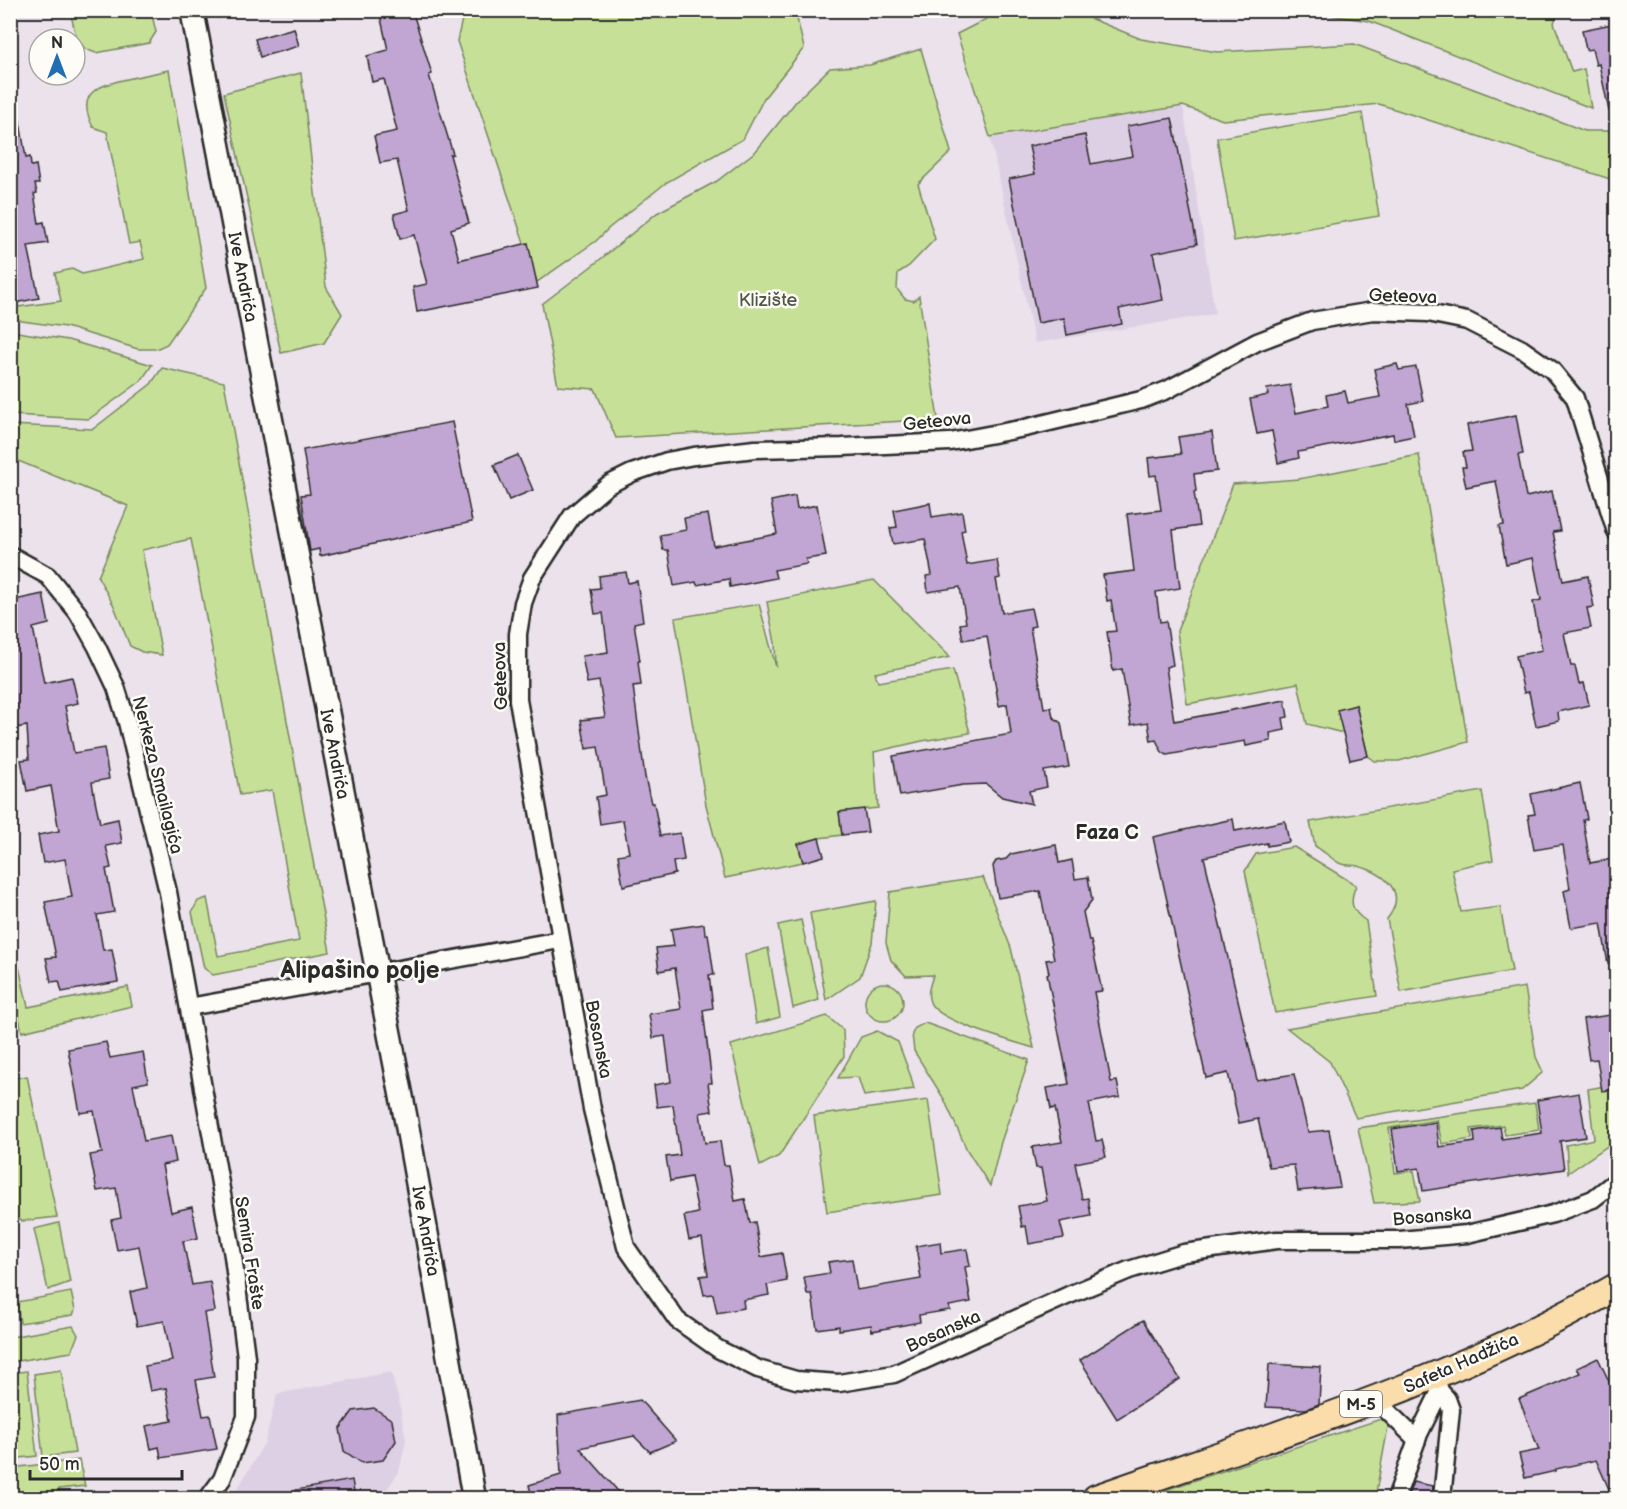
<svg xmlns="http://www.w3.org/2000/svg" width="1627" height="1509" viewBox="0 0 1627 1509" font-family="'Balsamiq Sans',sans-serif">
<rect width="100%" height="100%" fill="#ebe2ec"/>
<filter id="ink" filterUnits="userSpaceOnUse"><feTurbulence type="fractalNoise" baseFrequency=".0167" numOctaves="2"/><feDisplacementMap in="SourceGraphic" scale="12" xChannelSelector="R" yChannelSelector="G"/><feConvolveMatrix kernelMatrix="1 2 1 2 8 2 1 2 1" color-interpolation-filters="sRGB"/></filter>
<g filter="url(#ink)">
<g fill="#ded0e4">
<polygon points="1183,106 1215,314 1035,343 990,137"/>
<polygon points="391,1372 398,1397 406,1440 399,1472 381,1498 232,1498 265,1442 277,1394"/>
</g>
<g fill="#c6e197" stroke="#788661" stroke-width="1.5">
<polygon points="795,10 804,48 764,98 743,139 667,182 609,228 596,241 537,282 457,41 464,11"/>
<polygon points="70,11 151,11 156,32 149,43 96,53 85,49 76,36"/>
<polygon points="215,11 215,10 262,11 217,18"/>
<polygon points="1072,11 1141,39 1217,52 1354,44 1585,131 1616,131 1616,181 1379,104 1223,120 1183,106 990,137 957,34 1002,11"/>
<polygon points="1302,11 1558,11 1554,23 1572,72 1584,69 1591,108 1369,21"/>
<polygon points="921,49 951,152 918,184 935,239 909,266 898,273 897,289 905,299 914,301 919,296 938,419 616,438 595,389 558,386 542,304 597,262 657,213 717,181 756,151 798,99 830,68 870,65"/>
<path d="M169 70 206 288 167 344 156 349H138L66 327 22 321 11 316V308L61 301 55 273 72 269 82 274 144 259 140 242 129 244 107 132 93 127C75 92 98 86 127 79 141 76 155 73 169 70Z"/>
<polygon points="301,73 326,287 342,314 324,343 281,353 224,93"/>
<polygon points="1362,113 1379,216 1234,241 1217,138"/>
<polygon points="11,331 68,340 152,365 141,381 89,419 11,415"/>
<polygon points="162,368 224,382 330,952 213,975 204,968 192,912 198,901 207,898 218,956 299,941 272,790 240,795 191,539 142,550 162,655 142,652 130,646 114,606 98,577 128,506 11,458 11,425 93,429 151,384"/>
<polygon points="1419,455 1468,742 1399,761 1375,761 1368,756 1356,705 1343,733 1307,724 1298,683 1187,704 1177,631 1233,484 1299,479"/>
<polygon points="874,580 950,657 875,673 878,682 953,670 970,733 922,741 874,752 878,808 839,812 842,835 819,838 798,844 803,862 725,878 706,805 675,618 759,604 776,667 775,643 767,602"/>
<path d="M1482 791 1493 860 1452 869 1461 912 1500 907 1512 971 1401 992 1387 919C1409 892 1384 873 1358 866 1351 864 1345 866 1339 863 1331 858 1323 851 1315 846L1310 822Z"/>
<path d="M1294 847 1356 885C1349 902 1351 911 1366 921L1377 996 1275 1013 1245 871 1256 854Z"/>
<path d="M983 877 1011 948 1034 1048C1014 1042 936 1021 930 1002 926 992 931 984 933 975L906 976 891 960 886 943 890 892Z"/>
<polygon points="876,901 872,943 860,977 826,1000 810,913"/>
<polygon points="801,920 819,1000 793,1008 778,925"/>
<polygon points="768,948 780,1017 756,1024 745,955"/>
<polygon points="15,967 19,967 28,1007 128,987 132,1006 22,1032 11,980 11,970"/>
<circle cx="884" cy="1002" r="19"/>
<polygon points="1525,987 1536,1057 1543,1072 1522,1090 1356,1118 1330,1062 1287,1028"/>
<polygon points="827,1016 843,1030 844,1056 779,1156 760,1166 731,1045"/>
<polygon points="925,1023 1029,1060 1001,1142 990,1186 967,1150 944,1099 914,1051 912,1034 915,1028"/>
<polygon points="877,1031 898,1042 911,1077 914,1089 864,1096 858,1077 838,1078 861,1037"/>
<polygon points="27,1076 57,1217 22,1221 11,1213 10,1079"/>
<polygon points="1616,1084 1616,1140 1568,1173 1566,1145 1594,1139 1588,1089"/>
<polygon points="928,1100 942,1195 827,1212 814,1116"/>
<polygon points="1535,1103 1539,1130 1505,1135 1503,1125 1471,1129 1472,1139 1442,1144 1437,1120 1389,1128 1395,1173 1414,1171 1420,1201 1374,1203 1358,1128"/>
<polygon points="59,1223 70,1282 48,1290 34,1229"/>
<polygon points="71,1292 75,1310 73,1315 20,1323 17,1302"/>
<polygon points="73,1326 78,1335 71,1352 11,1362 11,1337"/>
<polygon points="61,1370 75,1453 43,1457 34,1374"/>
<polygon points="27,1371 37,1456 11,1459 11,1373"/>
<polygon points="1390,1416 1375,1498 1141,1498"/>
<polygon points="79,1460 85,1486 59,1489 60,1498 11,1498 11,1468"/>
</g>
<g fill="#c1a5d2" stroke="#2b2b2b" stroke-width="1.5">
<polygon points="379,10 412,10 432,74 429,75 453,154 450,155 469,223 451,229 459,260 528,243 538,288 417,312 413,287 427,284 414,235 400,239 394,214 409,210 397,160 380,163 374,136 397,131 384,79 372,82 367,56 388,50"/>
<polygon points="1617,23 1617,110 1609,111 1599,64 1596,65 1592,49 1586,50 1582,30"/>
<polygon points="294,28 299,46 260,57 255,39"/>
<polygon points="19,116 26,158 30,157 31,166 36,165 39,184 35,184 37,193 34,194 39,223 44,222 48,243 28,246 39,298 10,304 10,117"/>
<polygon points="1172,118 1197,244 1153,253 1163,300 1119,309 1122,324 1067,335 1064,318 1038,323 1009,179 1035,174 1029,146 1085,135 1091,164 1133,156 1127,126"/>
<polygon points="1397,364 1399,370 1416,367 1423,401 1408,404 1414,436 1394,440 1393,434 1298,452 1299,458 1278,463 1272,431 1257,434 1250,399 1268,395 1267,389 1290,385 1296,413 1328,406 1326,395 1345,391 1348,403 1380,397 1374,369"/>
<polygon points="1516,415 1523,454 1518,455 1526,497 1552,491 1560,531 1553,532 1563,581 1588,576 1594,607 1587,608 1591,628 1564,633 1571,666 1575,666 1579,684 1584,683 1589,705 1558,712 1559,721 1536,726 1529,692 1524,693 1516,656 1542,650 1533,602 1541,600 1533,558 1506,564 1499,526 1504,525 1496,481 1466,487 1462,467 1466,467 1463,452 1472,451 1467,425"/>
<polygon points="452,422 472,522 320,556 319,549 310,551 301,495 310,494 303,450"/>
<polygon points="1212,432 1217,471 1194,474 1196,491 1194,492 1199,526 1173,530 1180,588 1156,592 1160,622 1166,621 1173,665 1166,667 1174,721 1285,700 1288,717 1283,718 1285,730 1270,733 1271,741 1246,746 1245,741 1167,755 1162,752 1156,740 1151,741 1148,722 1131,725 1122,669 1113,671 1107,632 1116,631 1111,600 1107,601 1103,575 1134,571 1127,514 1161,510 1156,475 1150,476 1148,458 1181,454 1178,437"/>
<polygon points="518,455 533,490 509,500 494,465"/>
<polygon points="795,496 797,509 817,505 826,556 806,559 807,564 774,570 776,578 730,587 729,579 697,585 696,582 674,586 668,550 663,550 660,535 686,530 684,518 708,514 714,546 777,534 771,501"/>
<polygon points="930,503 932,517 962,512 965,530 961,531 967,565 997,560 1000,578 996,579 1002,613 1031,608 1035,626 1030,627 1044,708 1051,707 1053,717 1061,723 1069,767 1044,771 1047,787 1029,791 1032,804 1002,797 986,784 963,785 900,796 893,756 1011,734 1007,704 999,706 987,636 963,640 960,624 966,623 960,587 928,592 926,576 932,575 925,539 893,544 890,528 897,527 894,510"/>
<polygon points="626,572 628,583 637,581 643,621 634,623 640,661 638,661 641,685 633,686 645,777 651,803 654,803 660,836 680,833 684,860 673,862 675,874 623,886 618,855 629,853 623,820 600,824 596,797 606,795 598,747 586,749 581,720 605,717 599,681 587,683 582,656 608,652 603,613 595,614 591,589 600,588 599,576"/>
<polygon points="43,594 49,624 33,628 44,683 72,677 78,703 65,706 74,753 104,748 109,779 92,782 95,800 100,823 118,819 122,843 106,846 111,868 106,869 114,912 97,915 103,950 112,949 118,982 62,992 59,981 51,982 46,958 56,957 45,902 72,897 65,859 43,863 38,835 59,831 51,786 27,791 21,760 29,759 27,726 10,729 10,601"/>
<polygon points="1356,705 1368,756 1350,760 1337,710"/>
<polygon points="1580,783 1587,819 1583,820 1590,863 1617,858 1617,963 1608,964 1601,923 1571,928 1564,891 1570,889 1563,845 1534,850 1528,815 1535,814 1531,794"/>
<polygon points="864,809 868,832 842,835 839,812"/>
<polygon points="1233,819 1235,831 1285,821 1289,842 1267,846 1267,843 1204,857 1257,1080 1294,1074 1308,1132 1329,1130 1340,1187 1298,1191 1294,1165 1269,1167 1258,1119 1239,1123 1228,1073 1206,1078 1153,837"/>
<polygon points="819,838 824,856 803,862 798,844"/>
<polygon points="1056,845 1059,863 1072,860 1075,879 1088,877 1092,900 1083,912 1089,941 1091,941 1102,991 1094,992 1111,1082 1117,1081 1120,1097 1089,1103 1096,1141 1102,1140 1106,1157 1075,1163 1082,1199 1088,1198 1091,1216 1060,1222 1064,1238 1029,1244 1026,1226 1022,1227 1018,1206 1047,1201 1041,1168 1036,1168 1032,1147 1062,1142 1055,1108 1051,1109 1047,1088 1069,1084 1047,974 1049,973 1046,960 1054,959 1040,891 998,898 993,866 996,861 1006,859 1011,854"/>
<polygon points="704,924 705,934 708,934 714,975 709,975 713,1008 703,1010 712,1083 708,1083 712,1111 700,1113 705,1143 720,1141 724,1165 729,1165 735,1201 745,1199 750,1223 755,1222 761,1257 782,1253 787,1281 767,1285 769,1295 743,1300 744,1308 717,1313 713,1294 704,1295 700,1276 708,1275 702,1238 689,1240 684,1216 698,1213 691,1177 670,1181 666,1157 680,1155 673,1105 657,1107 654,1085 671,1082 665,1036 653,1038 649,1014 681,1009 675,968 659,971 656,948 674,946 671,929"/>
<polygon points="1617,1014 1617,1089 1602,1091 1597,1059 1589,1060 1583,1019"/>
<polygon points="106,1042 110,1058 143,1052 148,1082 133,1085 144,1141 171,1136 176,1162 162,1165 171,1212 192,1207 198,1238 183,1241 192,1285 210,1282 215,1311 204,1313 214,1377 196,1380 203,1416 210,1415 217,1449 161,1458 159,1447 151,1449 146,1426 172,1421 166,1388 150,1391 145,1366 172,1361 164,1321 137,1326 130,1292 147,1288 139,1246 117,1250 111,1220 121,1218 116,1188 97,1191 90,1155 102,1153 94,1111 80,1113 68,1049"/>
<polygon points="1579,1093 1586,1137 1560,1141 1564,1169 1423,1191 1419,1168 1398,1171 1392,1129 1436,1122 1439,1147 1475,1142 1474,1131 1500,1127 1502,1139 1542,1133 1537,1100"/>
<polygon points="940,1242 941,1253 967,1249 970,1266 965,1267 971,1302 949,1306 950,1310 919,1315 920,1322 872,1331 871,1325 839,1330 839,1326 817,1329 812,1294 807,1294 804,1277 830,1273 828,1262 852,1259 857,1290 921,1279 916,1246"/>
<polygon points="1143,1320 1180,1379 1117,1419 1080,1360"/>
<polygon points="1598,1358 1617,1398 1617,1498 1613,1498 1596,1460 1556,1469 1556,1471 1525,1478 1519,1454 1539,1450 1519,1399 1580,1373 1577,1368"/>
<polygon points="1269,1364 1321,1367 1319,1404 1306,1409 1266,1407"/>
<polygon points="640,1400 676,1441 650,1452 634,1436 580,1448 624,1498 532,1498 529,1485 561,1475 558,1415"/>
<polygon points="374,1408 392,1420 396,1441 383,1460 362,1463 344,1451 340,1429 353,1411"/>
<polygon points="352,1480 355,1498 297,1498 296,1490"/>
<polygon points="1413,1482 1433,1486 1432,1498 1407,1498"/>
</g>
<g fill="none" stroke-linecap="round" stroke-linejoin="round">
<g stroke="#2b2b2b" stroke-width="21">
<g id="minor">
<polyline points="1616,532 1575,398 1552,370 1522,349 1467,321 1428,313 1373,311 1312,321 1257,342 1167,390 1141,400 1025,428 950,442 842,447 755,449 694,456 667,461 632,473 608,485 572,516 532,578 523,603 518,634 518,700 592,1109 626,1247 677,1320 718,1349 758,1369 796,1380 839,1383 894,1374 1069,1295 1129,1270 1184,1253 1277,1240 1400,1240 1467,1234 1553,1214 1593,1199 1616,1181"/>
<polyline points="10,555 48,576 78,613 97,647 116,687 127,722 168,892 233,1256 246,1357 246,1417 222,1479 208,1498"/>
<polyline points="189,1007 560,940"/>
<polyline points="1435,1375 1440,1391 1447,1399 1451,1410 1442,1498"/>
<polyline points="1375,1399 1417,1440"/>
<polyline points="1396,1498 1419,1434 1440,1391"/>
</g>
</g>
<g stroke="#2b2b2b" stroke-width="27">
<polyline id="secondary" points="192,10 407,1125 474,1498"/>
</g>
<g stroke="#2b2b2b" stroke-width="30">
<path id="primary" d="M1096 1498C1272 1436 1454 1381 1616 1287"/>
</g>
<use href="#minor" stroke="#fdfcf7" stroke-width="16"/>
<use href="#secondary" stroke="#fdfcf7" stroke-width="22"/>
<use href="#primary" stroke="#fbddab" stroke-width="26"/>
</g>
</g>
<g text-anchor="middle" stroke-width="5" stroke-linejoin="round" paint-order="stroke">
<rect fill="#fdfcf7" stroke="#6a6a68" stroke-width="1.5" x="1340" y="1391" width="42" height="26" rx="4.5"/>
<g font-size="16" font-weight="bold" fill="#2b2b2b">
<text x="1361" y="1410">M-5</text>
</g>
<g font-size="18" fill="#2b2b2b" stroke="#fdfcf7">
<text transform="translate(243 277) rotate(79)" y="6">Ive Andrića</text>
<text transform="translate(1403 296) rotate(2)" y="6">Geteova</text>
<text transform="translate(937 421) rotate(-6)" y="6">Geteova</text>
<text transform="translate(500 676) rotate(-92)" y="6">Geteova</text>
<text transform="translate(335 754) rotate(79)" y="6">Ive Andrića</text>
<text transform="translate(158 775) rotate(76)" y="6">Nerkeza Smailagića</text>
<text transform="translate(599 1039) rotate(79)" y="6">Bosanska</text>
<text transform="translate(1432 1216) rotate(-5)" y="6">Bosanska</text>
<text transform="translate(426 1231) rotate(80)" y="6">Ive Andrića</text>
<text transform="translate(250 1253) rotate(81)" y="6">Semira Frašte</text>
<text transform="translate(943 1331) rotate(-24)" y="6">Bosanska</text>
<text transform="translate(1461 1363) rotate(-24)" y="6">Safeta Hadžića</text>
</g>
<g font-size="18" fill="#525846" stroke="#fdfcf7">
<text x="768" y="306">Klizište</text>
</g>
<g font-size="20" font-weight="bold" fill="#2b2b2b" stroke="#fdfcf7">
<text x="1107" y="839">Faza C</text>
</g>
<g font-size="24" font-weight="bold" fill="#2b2b2b" stroke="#fdfcf7">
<text x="360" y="978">Alipašino polje</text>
</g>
</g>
<rect width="1627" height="1509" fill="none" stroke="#fdfcf7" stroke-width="36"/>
<rect x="18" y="18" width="1591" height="1473" fill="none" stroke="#2b2b2b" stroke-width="2" filter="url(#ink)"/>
<g transform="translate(57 57)"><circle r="28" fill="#fdfcf7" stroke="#a9a8a5" stroke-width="1.5"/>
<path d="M0-4.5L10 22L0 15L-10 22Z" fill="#1f6fb2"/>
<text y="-9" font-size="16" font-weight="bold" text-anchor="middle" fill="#2b2b2b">N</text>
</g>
<path d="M30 1470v9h152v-9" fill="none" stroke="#2b2b2b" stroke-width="3"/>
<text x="39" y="1470" font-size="18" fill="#2b2b2b" stroke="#fdfcf7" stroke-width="4.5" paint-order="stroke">50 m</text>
</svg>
